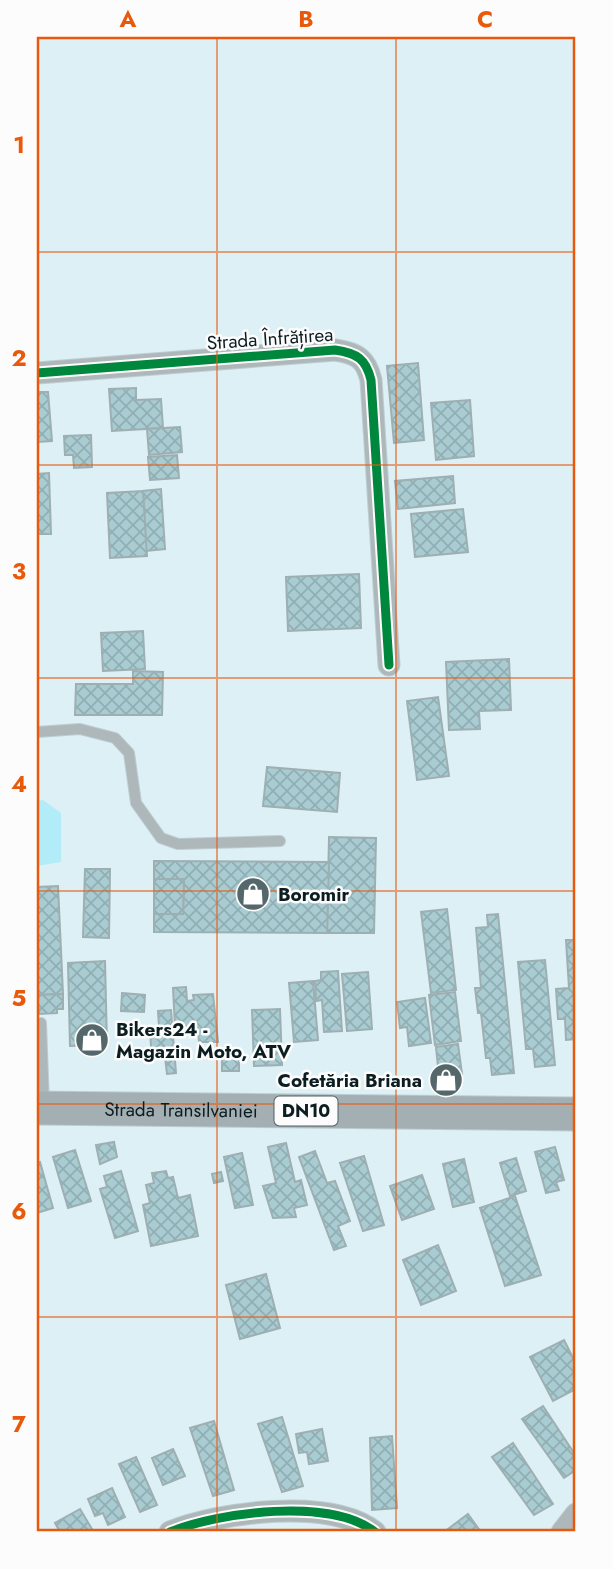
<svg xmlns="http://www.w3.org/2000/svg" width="613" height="1569" viewBox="0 0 613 1569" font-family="Jost,sans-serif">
<defs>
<pattern id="building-cross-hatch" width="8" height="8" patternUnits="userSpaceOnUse" patternTransform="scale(1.75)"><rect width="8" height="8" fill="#a9ccd3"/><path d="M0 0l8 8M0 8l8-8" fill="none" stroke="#90afb5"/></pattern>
</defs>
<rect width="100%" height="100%" fill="#ddf0f5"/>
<polygon fill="#b2ecf9" points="43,800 61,813 61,862 37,866 37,801"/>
<g fill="url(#building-cross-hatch)" stroke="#9eafb2" stroke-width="2">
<polygon points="418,363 424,440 394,443 387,366"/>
<polygon points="136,388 136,400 161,399 163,428 112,431 109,389"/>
<polygon points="37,392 48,392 52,441 37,442"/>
<polygon points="470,400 474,456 436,460 431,403"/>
<polygon points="180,427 182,452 149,455 147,429"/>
<polygon points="91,435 92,467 74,468 73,455 65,455 64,436"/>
<polygon points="177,455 179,478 150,480 148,457"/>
<polygon points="49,473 51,534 37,534 37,474"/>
<polygon points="453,476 455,503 398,509 395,481"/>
<polygon points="161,489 165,549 146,551 143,491"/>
<polygon points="143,491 147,556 110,558 107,493"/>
<polygon points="463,509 468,552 415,557 411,514"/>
<polygon points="359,574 361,628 288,631 286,577"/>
<polygon points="143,631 145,669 103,671 101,633"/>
<polygon points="509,659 511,710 479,711 480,729 449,730 446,662"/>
<polygon points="133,671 163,672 162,715 75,715 76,684 133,684"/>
<polygon points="438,697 449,776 417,780 407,701"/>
<polygon points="267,767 340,773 337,812 263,806"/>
<polygon points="329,837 376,838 374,933 327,933"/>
<polygon points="154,861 329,862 327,933 154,932 154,914 183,914 184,879 154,879"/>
<polygon points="85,869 110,869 109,938 83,937"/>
<polygon points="154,879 184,879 183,914 154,914"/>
<polygon points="58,886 63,994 37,995 37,887"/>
<polygon points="447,909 456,990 431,993 421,912"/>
<polygon points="498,914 514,1073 492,1075 490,1058 486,1058 481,1013 478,1013 475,988 481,988 476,928 488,927 487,915"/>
<polygon points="566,940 576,940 576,1039 566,1040 565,1019 558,1019 556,989 569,988"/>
<polygon points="545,960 555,1065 535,1067 533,1049 526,1049 518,962"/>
<polygon points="105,961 107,1045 70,1046 68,963"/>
<polygon points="338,971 342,1031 324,1032 322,1000 316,1001 315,981 321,980 321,972"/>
<polygon points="368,972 372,1029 347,1031 342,974"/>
<polygon points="313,981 318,1040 294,1042 289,983"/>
<polygon points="186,987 187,1001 194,1000 193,995 213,994 218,1042 199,1042 198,1028 175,1027 173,988"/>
<polygon points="455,992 461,1041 435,1045 429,995"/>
<polygon points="122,993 145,995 144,1012 121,1011"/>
<polygon points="63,994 63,1009 57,1009 57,1013 39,1014 37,995"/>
<polygon points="425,998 431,1043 409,1046 407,1027 400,1028 397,1002"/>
<polygon points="280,1009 282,1065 254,1066 252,1010"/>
<polygon points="171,1010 176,1073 167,1074 165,1057 152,1058 150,1033 159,1027 158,1011"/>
<polygon points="458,1044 462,1074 439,1077 436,1047"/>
<rect x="222" y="1052" width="17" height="19"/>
<polygon points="114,1142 117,1157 100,1164 96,1145"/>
<polygon points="286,1143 295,1182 301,1180 307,1205 294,1208 296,1217 273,1218 263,1186 276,1183 268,1147"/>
<polygon points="555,1147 564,1180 556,1182 559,1190 546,1193 535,1152"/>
<polygon points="75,1150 91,1201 68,1208 53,1157"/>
<polygon points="315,1151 327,1183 335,1181 350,1221 338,1226 346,1246 334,1250 299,1157"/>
<polygon points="242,1153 253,1205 235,1208 224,1157"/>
<polygon points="364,1156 384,1225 363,1231 340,1163"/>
<polygon points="516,1158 526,1191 510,1196 500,1163"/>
<polygon points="464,1159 474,1202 453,1207 443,1164"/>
<polygon points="40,1162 53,1208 37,1213 37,1163"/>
<polygon points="121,1171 138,1231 115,1238 100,1189 107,1187 104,1176"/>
<polygon points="166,1171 168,1178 173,1177 178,1198 190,1195 198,1236 151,1246 143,1205 150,1203 146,1185 154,1183 152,1173"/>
<polygon points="221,1172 223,1181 214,1183 212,1174"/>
<polygon points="422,1175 434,1209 402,1220 390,1186"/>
<polygon points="515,1196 541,1275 505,1286 480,1208"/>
<polygon points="438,1245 456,1291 421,1305 403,1260"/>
<polygon points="266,1274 280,1328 240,1339 226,1285"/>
<polygon points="564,1340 576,1364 576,1389 553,1401 530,1357"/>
<polygon points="543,1406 576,1456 576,1470 564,1478 522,1419"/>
<polygon points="282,1417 303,1486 282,1492 258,1424"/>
<polygon points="214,1421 234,1490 213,1496 190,1428"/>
<polygon points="322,1429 328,1461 309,1464 307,1452 299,1453 296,1434"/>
<polygon points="392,1436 397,1508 372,1510 370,1438"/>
<polygon points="513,1443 553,1504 534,1515 492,1457"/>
<polygon points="173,1449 185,1476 163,1485 152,1458"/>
<polygon points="136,1457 157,1505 140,1512 119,1464"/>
<polygon points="112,1488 125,1517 108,1525 103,1513 95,1516 88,1499"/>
<polygon points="80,1509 92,1529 86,1532 60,1532 55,1523"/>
<polygon points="468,1514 481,1532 444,1532"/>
</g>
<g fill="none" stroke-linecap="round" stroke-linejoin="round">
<g stroke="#bdcdd1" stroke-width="12">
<g id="service">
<polyline points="37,732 80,729 115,738 129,753 136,803 161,838 178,844 280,841"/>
<polyline points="41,1023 44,1105"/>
</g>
</g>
<g stroke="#bdcdd1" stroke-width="23">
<g id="minor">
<path d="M37 373 335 350C357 353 366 359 371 380L389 665"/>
<path d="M170 1532C219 1512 331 1497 375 1532"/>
<polyline points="562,1532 576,1514"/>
</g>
</g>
<g stroke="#bdcdd1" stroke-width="35">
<g id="primary">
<path id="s1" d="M37 1108 576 1114"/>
</g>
</g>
<use href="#service" stroke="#aeb7ba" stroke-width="10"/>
<use href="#minor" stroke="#aeb7ba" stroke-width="21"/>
<use href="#primary" stroke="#a4afb3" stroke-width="33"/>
<g stroke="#fcfcfc" stroke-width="13">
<g id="cycleway">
<path d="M37 373 335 350C357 353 366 359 371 380L389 665"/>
<path d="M170 1532C219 1512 331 1497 375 1532"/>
</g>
</g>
<use href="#cycleway" stroke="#00873e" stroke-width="9"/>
</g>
<path fill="none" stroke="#e8590c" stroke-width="2" stroke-opacity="0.55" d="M217 37V1532M396 37V1532M37 252H576M37 465H576M37 678H576M37 891H576M37 1104H576M37 1317H576"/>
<defs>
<g id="shop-disc" transform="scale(1.75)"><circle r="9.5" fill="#54676b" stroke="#fcfcfc"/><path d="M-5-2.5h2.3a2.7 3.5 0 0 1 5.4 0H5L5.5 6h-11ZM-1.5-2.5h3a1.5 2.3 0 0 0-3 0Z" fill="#fff"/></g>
</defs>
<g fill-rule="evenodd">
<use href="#shop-disc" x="253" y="894"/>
<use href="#shop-disc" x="92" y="1040"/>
<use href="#shop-disc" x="446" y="1080"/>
</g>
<g text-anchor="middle" stroke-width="5" stroke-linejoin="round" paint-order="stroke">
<rect fill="#fcfcfc" stroke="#536063" stroke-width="2" x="274.5" y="1096.5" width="63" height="29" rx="5"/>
<g font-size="18" font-weight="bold" fill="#0b1d21">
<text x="306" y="1117">DN10</text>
</g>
<g font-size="19" fill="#0b1d21" stroke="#fcfcfc">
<text transform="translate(270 338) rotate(-4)" y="7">Strada Înfrățirea</text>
<text dy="7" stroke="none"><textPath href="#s1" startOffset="144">Strada Transilvaniei</textPath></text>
</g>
<g font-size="19" font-weight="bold" fill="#0b1d21" stroke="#fcfcfc" text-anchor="start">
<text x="278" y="901">Boromir</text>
<text x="116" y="1036">Bikers24 -<tspan x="116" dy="22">Magazin Moto, ATV</tspan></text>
<text x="422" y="1087" text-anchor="end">Cofetăria Briana</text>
</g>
</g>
<rect width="613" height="1569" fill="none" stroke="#fcfcfc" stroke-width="77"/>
<rect x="38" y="38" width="536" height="1492" fill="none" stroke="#e8590c" stroke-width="2.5"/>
<g font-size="23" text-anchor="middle" font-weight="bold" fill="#e8590c">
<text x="128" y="27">A</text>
<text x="306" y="27">B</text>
<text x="485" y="27">C</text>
<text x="19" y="153">1</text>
<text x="19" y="366">2</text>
<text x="19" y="579">3</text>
<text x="19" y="792">4</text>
<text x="19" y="1006">5</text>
<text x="19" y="1219">6</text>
<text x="19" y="1432">7</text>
</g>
</svg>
